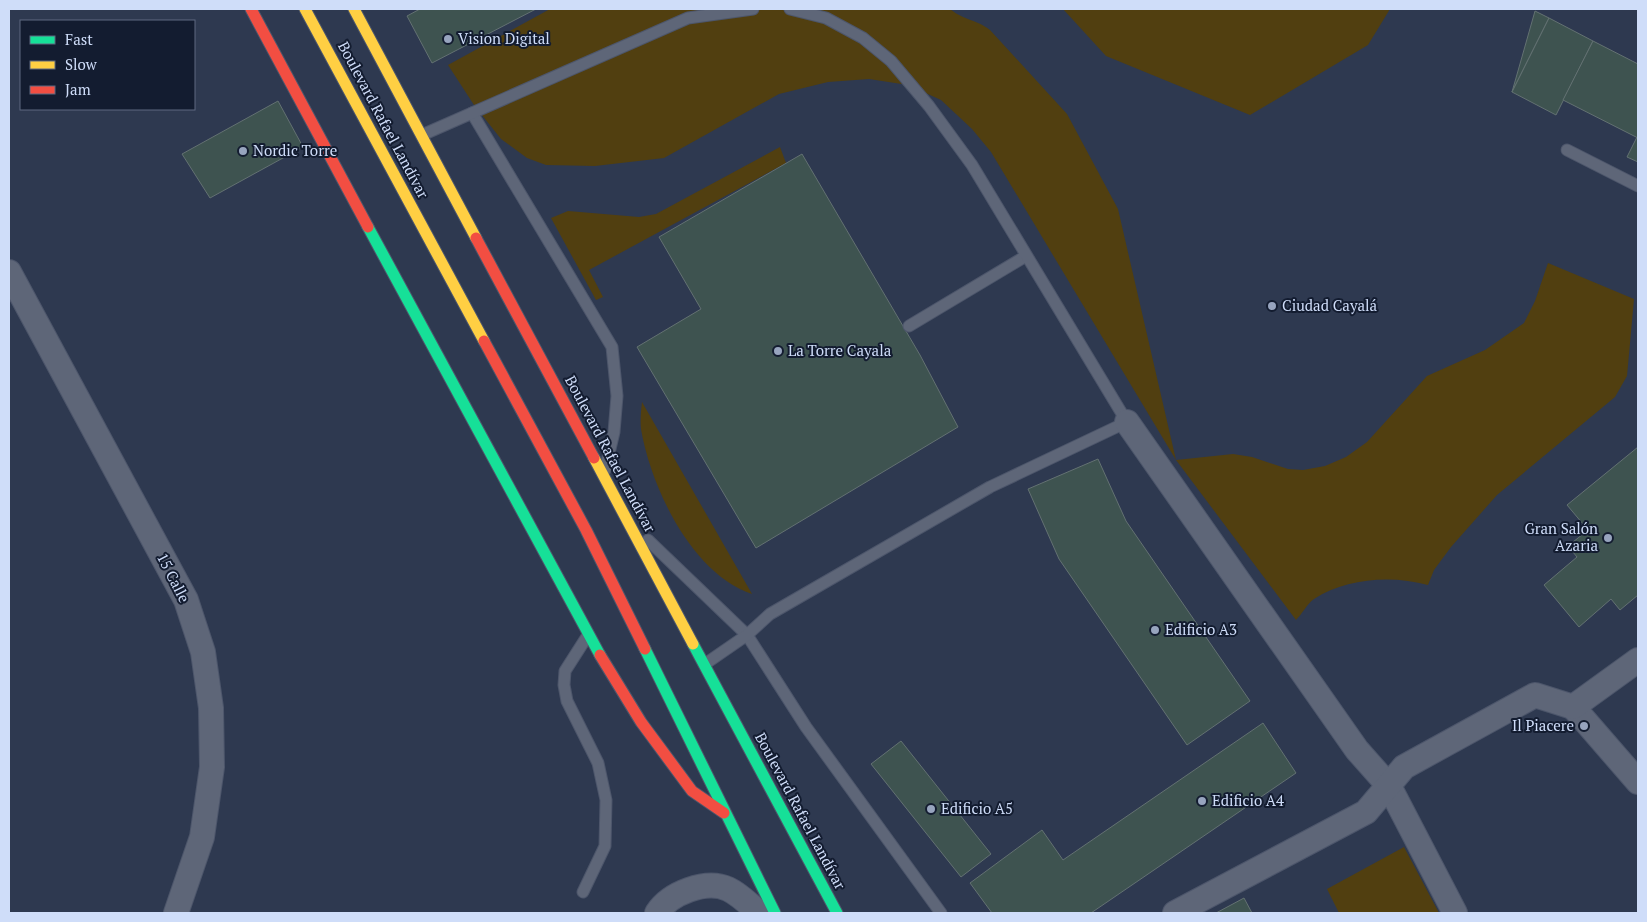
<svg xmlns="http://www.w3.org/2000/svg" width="1647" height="922" viewBox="0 0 1647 922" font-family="'PT Serif',serif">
<rect width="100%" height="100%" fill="#2e3950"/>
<g fill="#513f10">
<path d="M550 9H950C965 21 976 19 990 30L1067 114 1118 209 1176 460 1233 454 1252 457 1288 469 1303 470 1325 466 1346 457 1367 442 1427 376 1485 350 1524 323 1535 301 1548 263 1634 299 1627 376 1615 397 1497 495 1451 547 1434 570 1428 585C1392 575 1346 578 1314 599 1307 604 1302 614 1296 620L1176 460 991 152 972 129 941 100 908 85 869 79 828 82 779 94 664 158 595 166 546 165 527 158 501 139 474 105 448 65Z"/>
<polygon points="1063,9 1390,9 1368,45 1250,115 1106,56"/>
<polygon points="780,147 786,163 589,270 603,297 596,300 551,218 568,211 639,217 656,214"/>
<path d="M642 402 752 594C692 574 651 488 641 429 640 420 641 411 642 402Z"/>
<polygon points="1404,847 1439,913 1339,913 1327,889"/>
</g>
<g fill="#3e5350" stroke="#637172">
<polygon points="420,9 536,9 432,63 407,16"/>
<polygon points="1535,11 1549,18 1512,92"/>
<polygon points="1549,18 1593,41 1556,115 1512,92"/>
<polygon points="1593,41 1638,64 1638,138 1563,100"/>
<polygon points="278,101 303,147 210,198 182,154"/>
<polygon points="1637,137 1638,138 1638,162 1627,157"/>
<polygon points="802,154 920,355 958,427 756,548 637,347 701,309 659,237"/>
<polygon points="1638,447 1638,595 1620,610 1611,599 1579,627 1544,585 1577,557 1568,546 1588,530 1567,505"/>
<polygon points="1098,459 1126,521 1250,701 1187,745 1059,559 1028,489"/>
<polygon points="1263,723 1296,773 1091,913 992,913 970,883 1042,830 1063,860"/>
<polygon points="901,741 991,854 961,877 871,764"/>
<polygon points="1244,898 1252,913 1216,913"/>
</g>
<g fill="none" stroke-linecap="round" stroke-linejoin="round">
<g stroke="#4d566b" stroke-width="13">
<g id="lane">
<polyline points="472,113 612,347 617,396 614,432 605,470"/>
<polyline points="422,135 688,18 753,9"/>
<polyline points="1567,150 1638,186"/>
<polyline points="909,326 1026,256"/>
<polyline points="648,540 747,635 806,727 941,913"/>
<polyline points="705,664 747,635 770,614 990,487 1127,422 972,165 929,106 891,61 863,38 826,18 790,9"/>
<polyline points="583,892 605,846 606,800 598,763 567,701 564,685 565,671 588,635"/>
</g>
</g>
<g stroke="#4d566b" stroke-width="26">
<g id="street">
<polyline points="9,272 186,600 203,652 211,708 212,767 202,837 176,913"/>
<polyline points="1127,422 1357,750 1389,786 1455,913"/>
<polyline points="1573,707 1638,782"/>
<path d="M657 913C670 893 706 879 728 889 739 894 750 905 759 913"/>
<polyline points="1175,913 1366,812 1404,767 1535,695 1573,707 1638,660"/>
</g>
</g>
<g stroke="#4d566b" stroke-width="13">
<g id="fast">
<polyline points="368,227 600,655"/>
<polyline points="693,644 837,913"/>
<polyline points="645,649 775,913"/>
</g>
</g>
<g stroke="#4d566b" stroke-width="13">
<g id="slow">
<polyline points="305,9 484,341"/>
<polyline points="354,9 476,238"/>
<polyline points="594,458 693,644"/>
</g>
</g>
<g stroke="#4d566b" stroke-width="13">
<g id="jam">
<polyline points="251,9 368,227"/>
<polyline points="476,238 594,458"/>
<polyline points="484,341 586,530 645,649"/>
<polyline points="600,655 641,722 692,791 724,813"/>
</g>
</g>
<use href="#lane" stroke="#5e6678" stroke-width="11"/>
<use href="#street" stroke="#5e6678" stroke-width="24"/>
<use href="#fast" stroke="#16e098" stroke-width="11"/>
<use href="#slow" stroke="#ffcf43" stroke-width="11"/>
<use href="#jam" stroke="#f24e42" stroke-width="11"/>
</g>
<g fill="#97a4be" stroke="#131c30" stroke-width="2">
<circle cx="448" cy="39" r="5"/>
<circle cx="243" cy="151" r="5"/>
<circle cx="1272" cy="306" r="5"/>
<circle cx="778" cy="351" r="5"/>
<circle cx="1608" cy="538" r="5"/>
<circle cx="1155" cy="630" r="5"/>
<circle cx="1584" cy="726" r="5"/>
<circle cx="1202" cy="801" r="5"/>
<circle cx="931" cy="809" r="5"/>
</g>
<g text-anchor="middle" stroke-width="4" stroke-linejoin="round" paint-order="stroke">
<g font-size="15" fill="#cfddf9" stroke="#131c30" text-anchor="start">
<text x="458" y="44">Vision Digital</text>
<text x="253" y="156">Nordic Torre</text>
<text x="1282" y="311">Ciudad Cayalá</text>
<text x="788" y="356">La Torre Cayala</text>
<text x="1598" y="534" text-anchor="end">Gran Salón<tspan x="1598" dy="17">Azaria</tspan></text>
<text x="1165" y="635">Edificio A3</text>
<text x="1574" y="731" text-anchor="end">Il Piacere</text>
<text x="1212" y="806">Edificio A4</text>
<text x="941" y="814">Edificio A5</text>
</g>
<g font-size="15" fill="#cfddf9" stroke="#131c30">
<text transform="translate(383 120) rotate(62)" y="5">Boulevard Rafael Landívar</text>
<text transform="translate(610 454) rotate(62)" y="5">Boulevard Rafael Landívar</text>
<text transform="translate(173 578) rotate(63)" y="5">15 Calle</text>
<text transform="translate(800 811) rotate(62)" y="5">Boulevard Rafael Landívar</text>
</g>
</g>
<rect width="1647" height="922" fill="none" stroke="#cfddf9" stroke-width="20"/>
<rect x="20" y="20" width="175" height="90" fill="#131c30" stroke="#5e6980"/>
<rect x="30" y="36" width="25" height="8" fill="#16e098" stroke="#5e6980"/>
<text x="65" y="45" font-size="15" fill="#cfddf9">Fast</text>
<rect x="30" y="61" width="25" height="8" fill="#ffcf43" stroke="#5e6980"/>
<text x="65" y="70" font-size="15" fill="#cfddf9">Slow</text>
<rect x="30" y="86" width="25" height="8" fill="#f24e42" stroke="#5e6980"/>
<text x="65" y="95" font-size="15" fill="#cfddf9">Jam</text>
</svg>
